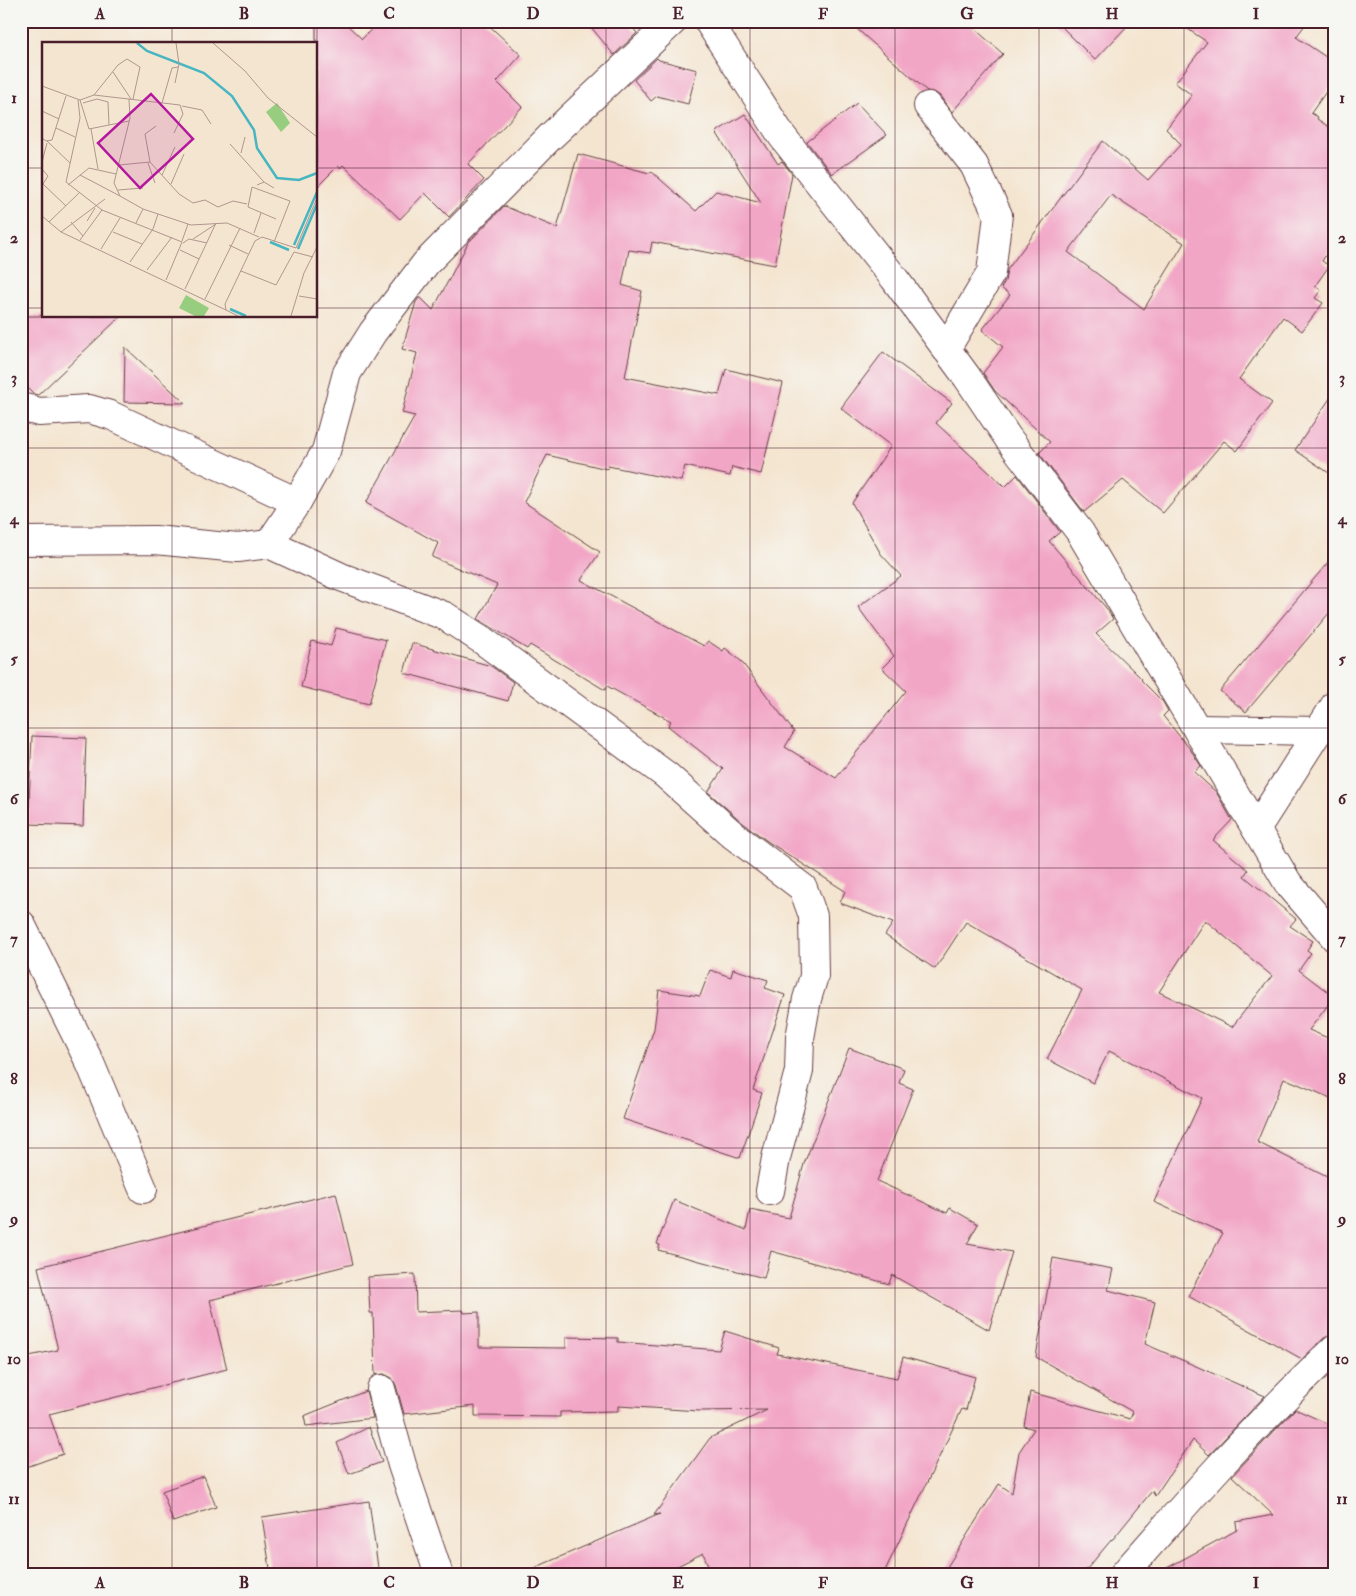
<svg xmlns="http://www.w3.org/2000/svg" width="1356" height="1596" viewBox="0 0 1356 1596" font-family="'IM FELL Double Pica',serif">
<rect width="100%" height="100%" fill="#f6f6f2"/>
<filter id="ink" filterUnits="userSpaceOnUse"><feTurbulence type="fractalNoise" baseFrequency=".02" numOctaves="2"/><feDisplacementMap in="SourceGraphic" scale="10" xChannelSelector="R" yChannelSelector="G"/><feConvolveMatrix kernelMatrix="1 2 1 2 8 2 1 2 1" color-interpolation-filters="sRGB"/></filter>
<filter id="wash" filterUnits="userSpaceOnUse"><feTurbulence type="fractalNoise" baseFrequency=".0096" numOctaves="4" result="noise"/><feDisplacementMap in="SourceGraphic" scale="20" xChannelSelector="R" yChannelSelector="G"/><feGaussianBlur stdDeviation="1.12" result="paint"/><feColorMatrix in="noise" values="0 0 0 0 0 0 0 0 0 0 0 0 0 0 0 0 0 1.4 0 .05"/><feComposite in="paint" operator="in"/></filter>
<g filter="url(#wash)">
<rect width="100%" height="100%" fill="#f4e5d0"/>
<g id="blocks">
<g fill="#f2a6c6" fill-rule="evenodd">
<polygon points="316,21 343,21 362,39 379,21 484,21 521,55 497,82 522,107 468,164 484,180 449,217 425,193 400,219 343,165 340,168 338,166 316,188"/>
<polygon points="586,21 627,21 637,33 614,55"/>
<polygon points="848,21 966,21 1003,54 952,112 940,96 934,92 927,91"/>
<polygon points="1056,21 1132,21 1095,60"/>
<path d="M1176 21H1308L1296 37 1335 63V79L1311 113 1318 117 1317 119 1335 131V240L1322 261 1329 266 1315 286 1321 290 1315 298 1323 303 1302 331 1283 317 1239 379 1272 403 1237 451 1224 441 1163 513 1123 480 1084 512 1039 453 1050 442 995 391 983 373 1003 347 982 330 1010 295 1001 288 1005 281 1007 270 1103 141 1148 180 1181 144 1166 129 1192 95 1175 83 1207 42ZM1111 195 1184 243 1144 309 1068 252Z"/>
<polygon points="657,58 659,60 697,70 688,104 657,96 651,101 634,80"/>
<polygon points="857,103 887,135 832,174 807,142"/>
<path d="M745 114 778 164 782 161 792 174 775 265 652 242 650 253 629 250 622 285 642 291 625 377 719 395 726 369 783 383 761 474 732 467 730 476 685 466 681 481 608 466 607 469 547 455 524 502 600 552 581 580 704 646 708 641 723 651 725 648 741 661 794 732 785 747 836 778 906 691 882 668 894 656 858 607 901 576 881 554 852 503 891 446 841 408 883 352 952 403 936 423 1005 487 1017 475 1060 532 1049 541 1107 609 1113 619 1096 634 1142 679 1141 680 1163 702 1168 711 1163 716 1190 749 1201 766 1194 772 1216 792 1232 820 1213 840 1248 870 1244 876 1296 919 1290 926 1313 941 1307 950 1311 953 1299 970 1334 997 1309 1030 1335 1041V1100L1284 1078 1257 1142 1335 1181V1334L1324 1338 1302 1359 1188 1296 1223 1233 1154 1202 1202 1098 1109 1051 1093 1083 1047 1059 1082 990 966 922 935 969 885 935 893 923 840 903 845 891 770 843 743 823 708 792 723 769 668 726 671 721 607 686 605 690 530 645 527 649 478 619 497 585 432 557 438 543 366 503 415 416 402 413 417 353 402 349 416 302 420 297 433 310 468 243 504 206 557 228 578 154 649 173 652 172 696 211 716 191 761 203 716 132ZM1205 920 1272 976 1232 1027 1159 992Z"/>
<polygon points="21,316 121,316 38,395 34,394 21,381"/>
<polygon points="125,347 185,403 124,402"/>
<polygon points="1335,391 1335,477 1295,450"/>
<polygon points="1335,554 1335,606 1246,712 1220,691"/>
<polygon points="336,628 386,640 369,704 301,687 312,641 331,646"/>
<polygon points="412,643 491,666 513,682 508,701 404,673"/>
<polygon points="32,736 86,738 83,826 28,824"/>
<polygon points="733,969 768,980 765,988 785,995 753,1090 762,1093 740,1158 623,1119 654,1029 659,990 700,996 710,970 731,977"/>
<polygon points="849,1048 904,1069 899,1083 913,1089 877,1181 947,1213 950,1208 978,1224 967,1244 1012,1252 989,1330 892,1275 889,1284 771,1251 764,1278 658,1250 660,1245 657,1244 674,1200 746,1230 750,1210 789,1218 804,1164"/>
<polygon points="336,1193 353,1264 210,1300 227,1369 49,1414 63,1454 21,1469 21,1349 26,1348 29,1356 58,1350 38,1267"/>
<polygon points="1053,1258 1113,1269 1108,1290 1155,1302 1145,1344 1265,1396 1209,1455 1193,1440 1155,1496 1152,1491 1113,1539 1112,1539 1082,1575 942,1575 999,1484 1012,1493 1019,1452 1034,1429 1024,1426 1030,1392 1130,1419 1133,1412 1036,1357"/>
<polygon points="415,1274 416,1312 463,1310 464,1313 479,1312 479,1347 566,1348 566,1337 618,1338 618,1342 719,1350 725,1331 779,1348 777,1354 897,1378 903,1357 975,1377 966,1410 962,1409 883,1575 712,1575 703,1553 660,1575 518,1575 660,1514 654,1515 710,1438 767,1410 700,1411 618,1406 618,1411 560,1412 560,1417 475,1416 475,1406 404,1414 396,1385 392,1378 384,1374 375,1375 373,1313 370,1313 368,1277"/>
<polygon points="366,1391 373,1418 306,1426 304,1416"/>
<polygon points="1295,1409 1335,1427 1335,1575 1154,1575 1237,1530 1236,1522 1273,1515 1232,1476"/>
<polygon points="369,1427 382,1462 349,1474 337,1443"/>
<polygon points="204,1476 216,1507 173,1522 162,1491"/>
<polygon points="369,1501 379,1575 271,1575 262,1517"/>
</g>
</g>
</g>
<g filter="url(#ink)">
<use href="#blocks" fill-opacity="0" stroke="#643d44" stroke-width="1"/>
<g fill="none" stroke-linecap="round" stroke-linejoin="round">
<g stroke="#643d44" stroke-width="30">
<g id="minor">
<polyline points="708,21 782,136 894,278 967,377 1008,438 1080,532 1288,883 1335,938"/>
<polyline points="928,106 974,165 998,215 991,273 946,349"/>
<polyline points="21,407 39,412 89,409 110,415 297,502"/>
<polyline points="21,541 155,540 238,548 269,544 297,502 326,451 347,373 373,332 426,263 550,137 673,21"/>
<polyline points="269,544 341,577 445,616 482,640 666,775 733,835 803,888 813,916 814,976 807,999 800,1038 799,1071 776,1158 770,1191"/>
<polyline points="1197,729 1319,731"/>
<polyline points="1256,829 1335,705"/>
<polyline points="21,924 90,1063 143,1189"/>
<polyline points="381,1389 402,1465 439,1575"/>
<path d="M1123 1575C1191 1497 1259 1420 1335 1349"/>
</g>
</g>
<use href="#minor" stroke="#fff" stroke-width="28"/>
</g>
</g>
<path fill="none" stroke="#4a1f2b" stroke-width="1" stroke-opacity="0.55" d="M172 21V44M317 21V1575M461 21V1575M606 21V1575M750 21V1575M895 21V1575M1039 21V1575M1184 21V1575M21 168H44M316 168H1335M21 308H44M316 308H1335M172 316V1575M21 448H1335M21 588H1335M21 728H1335M21 868H1335M21 1008H1335M21 1148H1335M21 1288H1335M21 1428H1335"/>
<g transform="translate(42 42)">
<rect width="275" height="275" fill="#f4e5d0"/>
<path d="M235 61 248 81 239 90 224 70ZM144 253 167 266 162 274H153L137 266Z" fill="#97cd7e"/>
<path fill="none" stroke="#47b6c0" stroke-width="2.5" d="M95 1 105 9 162 31 190 54 212 88 215 106 235 136 257 138 275 131M228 200 247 208M252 203 275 150M256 207 275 162M188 267 204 274"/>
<path fill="none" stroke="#b0968e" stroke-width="1" d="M171 1 203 29 226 56 275 95M71 30 89 57M133 41 137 22 134 1M0 44 38 58 52 53 138 63 141 72 132 91M52 53 76 23 85 17 98 25 91 57M87 57 88 76 72 141 78 154 101 167 149 183 185 181 217 195M36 58 38 76 24 140 60 168 140 200 124 238M38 58 47 87 87 79M41 61 55 57 66 60 67 83M120 61 130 26 136 25M140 64 160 68 169 82M0 69 17 77M14 86 33 95M49 87 56 127M0 96 4 99 10 98 24 54M5 99 28 121M188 102 222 140M199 111 203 95M0 120 5 101M108 120 103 92 114 84M106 121 113 141M77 123 108 120 137 152 151 161 163 158 176 165 191 159 205 162M0 127 6 134 1 142M38 133 78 154M120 133 133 105M1 142 24 164M129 142 142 112M26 143 47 126 74 132M215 143 222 140 232 146M76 148 101 146M0 174 19 190 184 268M45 179 53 166M7 180 37 151M29 180 41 194M94 181 101 167M19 190 63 157M71 190 100 202M212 191 219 171M151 197 174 182M38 198 60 168M140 199 146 182M232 200 248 159 210 145 206 165 234 177M141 201 147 197 165 201M187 203 206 212M59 207 78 176M138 208 157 217M88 220 111 187 116 172M105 228 130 195M199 229 234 243 252 210 271 215M143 247 174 181M257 254 275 257M163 257 198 186M196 274 184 268 183 262 213 199 220 195 254 206 275 156M249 274 262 231 275 205"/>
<path fill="#b5179e" fill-opacity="0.15" stroke="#b5179e" stroke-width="2.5" d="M109 52 151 97 98 146 56 101Z"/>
<rect width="275" height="275" fill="none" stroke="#4a1f2b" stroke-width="2.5"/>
</g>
<rect width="1356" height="1596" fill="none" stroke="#f6f6f2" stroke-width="55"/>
<rect x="28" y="28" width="1300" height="1540" fill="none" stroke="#4a1f2b" stroke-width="2"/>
<g font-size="16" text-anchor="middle" font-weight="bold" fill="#4a1f2b">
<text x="100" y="19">A</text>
<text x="244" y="19">B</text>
<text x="389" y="19">C</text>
<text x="533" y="19">D</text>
<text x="678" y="19">E</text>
<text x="823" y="19">F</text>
<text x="967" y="19">G</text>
<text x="1112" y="19">H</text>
<text x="1256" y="19">I</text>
<text x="14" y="103">1</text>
<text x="1342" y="103">1</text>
<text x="14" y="243">2</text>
<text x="1342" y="243">2</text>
<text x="14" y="383">3</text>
<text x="1342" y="383">3</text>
<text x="14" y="524">4</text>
<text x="1342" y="524">4</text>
<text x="14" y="664">5</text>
<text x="1342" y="664">5</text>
<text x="14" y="804">6</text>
<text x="1342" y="804">6</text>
<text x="14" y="944">7</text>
<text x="1342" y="944">7</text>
<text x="14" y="1084">8</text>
<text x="1342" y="1084">8</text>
<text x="14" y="1224">9</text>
<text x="1342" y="1224">9</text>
<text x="14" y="1364">10</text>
<text x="1342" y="1364">10</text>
<text x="14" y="1504">11</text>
<text x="1342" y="1504">11</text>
<text x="100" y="1588">A</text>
<text x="244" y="1588">B</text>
<text x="389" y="1588">C</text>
<text x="533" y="1588">D</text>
<text x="678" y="1588">E</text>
<text x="823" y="1588">F</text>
<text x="967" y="1588">G</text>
<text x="1112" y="1588">H</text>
<text x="1256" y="1588">I</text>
</g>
</svg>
